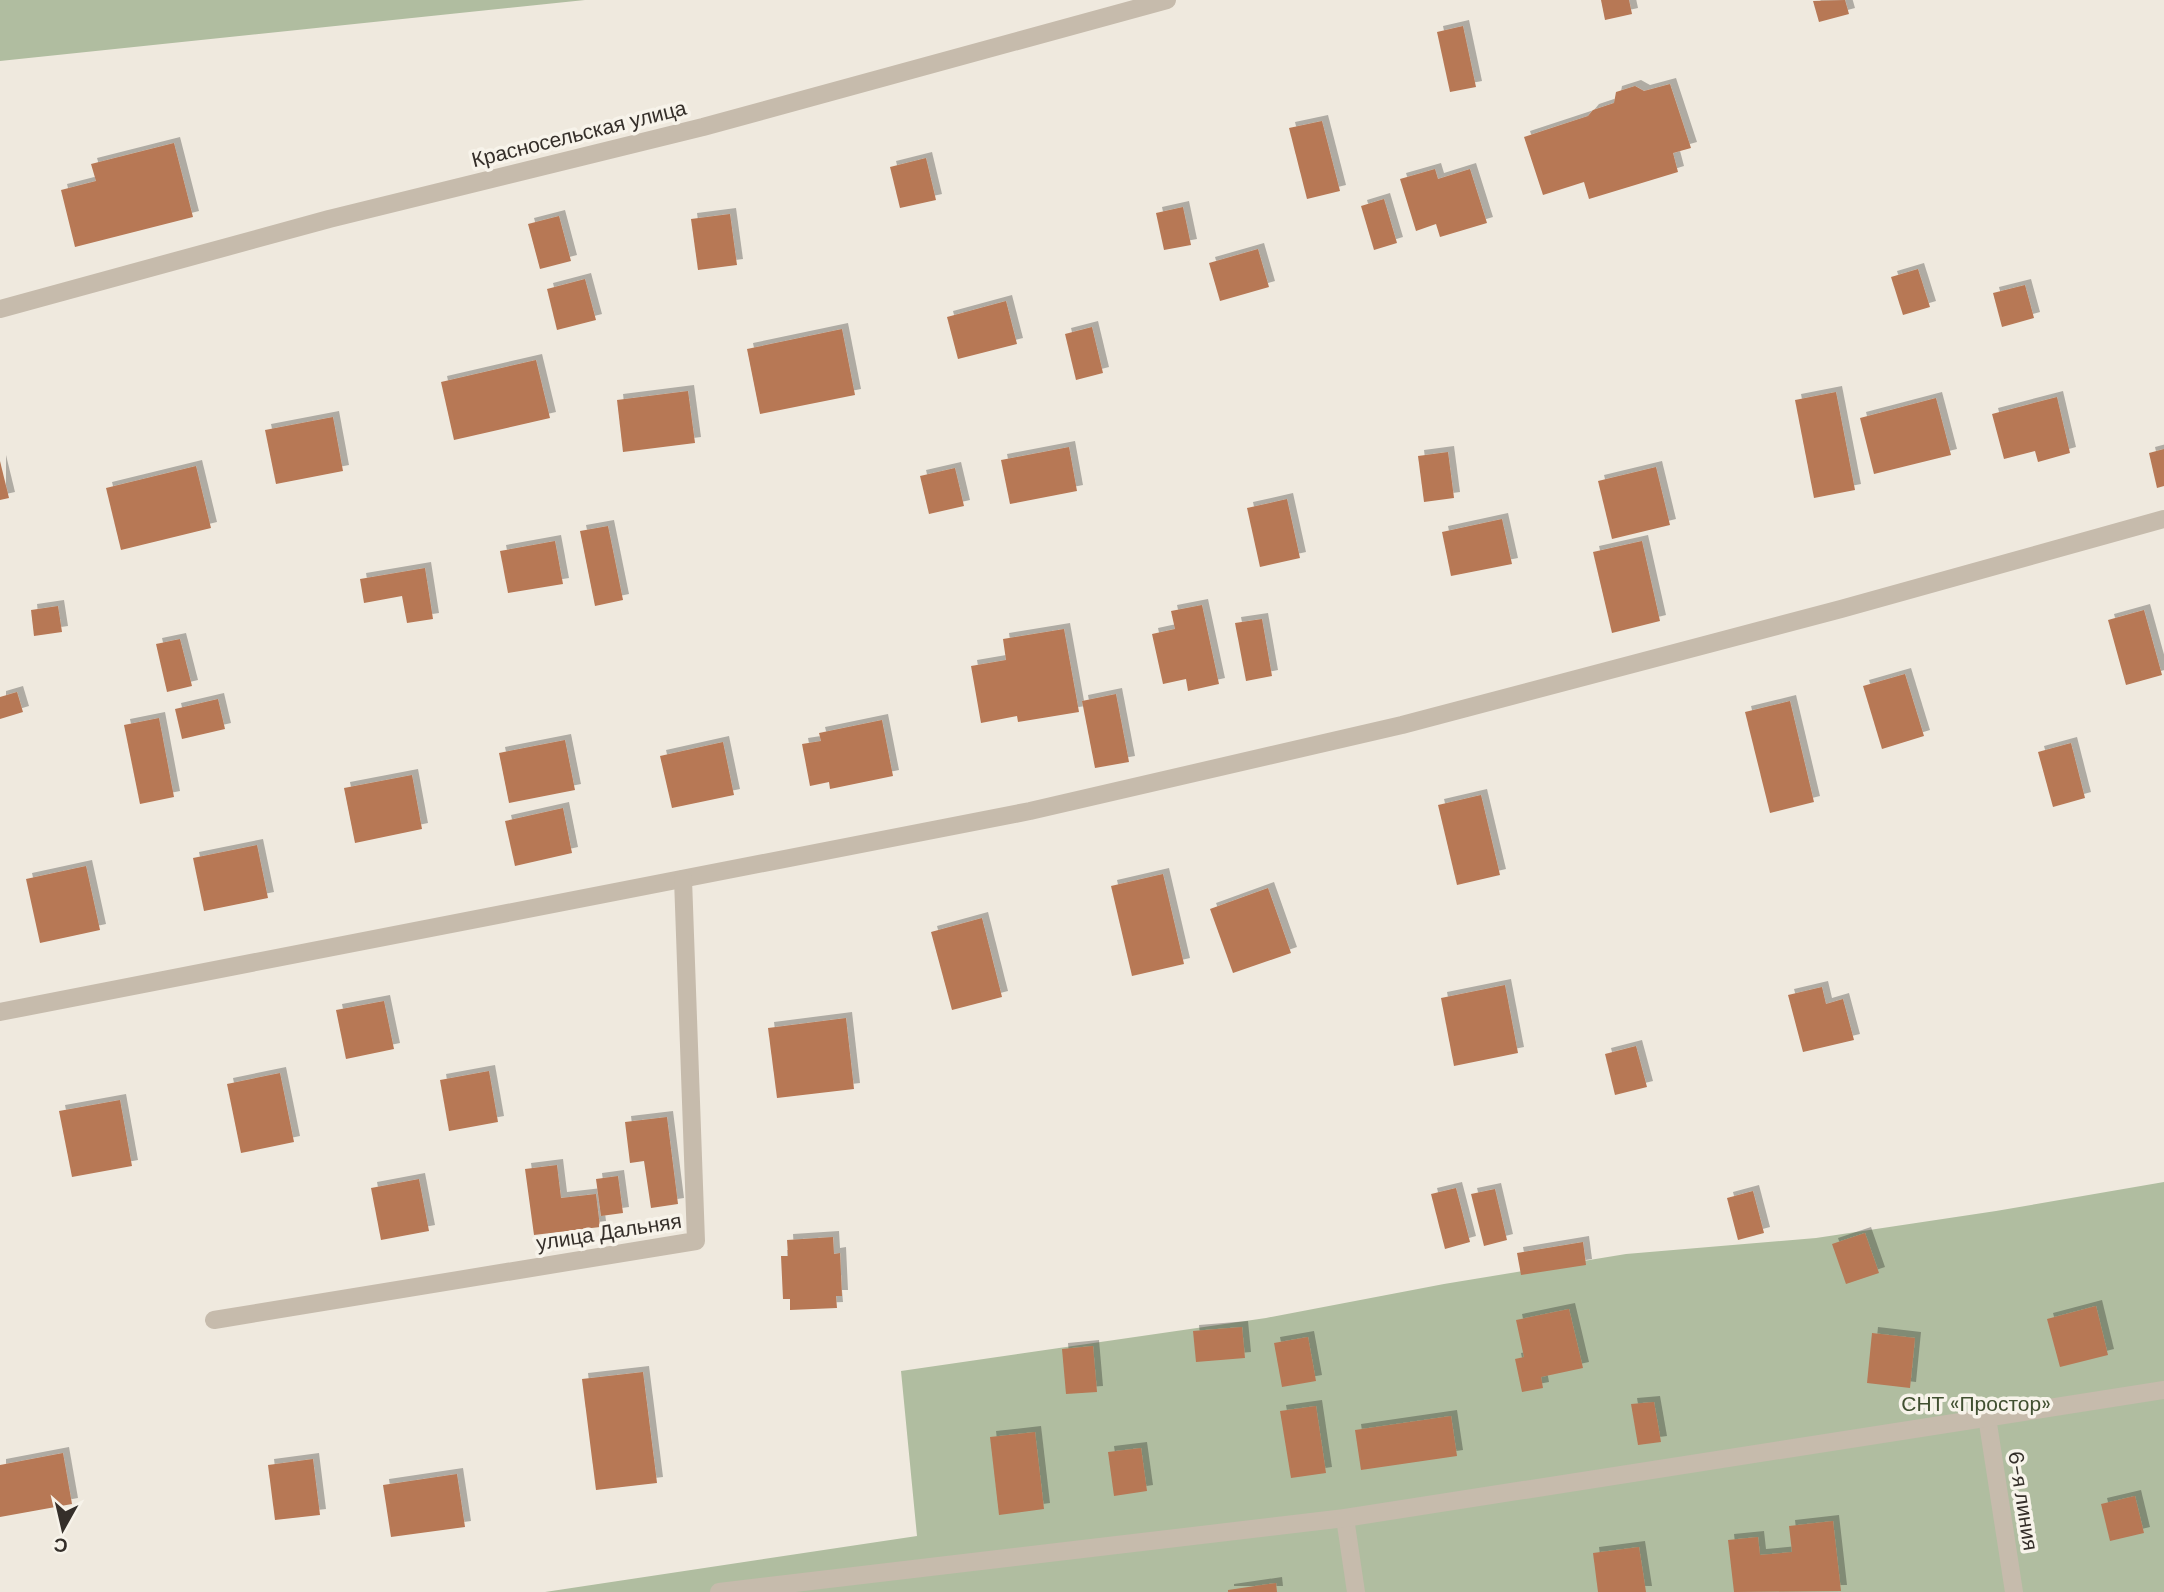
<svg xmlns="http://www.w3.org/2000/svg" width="2164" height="1592" viewBox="0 0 2164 1592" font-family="'DM Sans',sans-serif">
<defs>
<filter id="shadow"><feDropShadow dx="6" dy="-6" stdDeviation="0" flood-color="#0004"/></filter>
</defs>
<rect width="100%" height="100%" fill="#efe9de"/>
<g fill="#b0bda0">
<polygon points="0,0 585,0 0,61"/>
<polygon points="2164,1182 2164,1592 545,1592 917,1536 901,1371 1266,1318 1444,1284 1626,1254 1816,1238 1996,1211"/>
</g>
<g fill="#b77855" filter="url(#shadow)">
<polygon points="1601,0 1629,0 1632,14 1605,20"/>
<polygon points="1845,0 1849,14 1819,22 1813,1"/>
<polygon points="1463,26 1476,87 1450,92 1437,32"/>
<polygon points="1670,84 1691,148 1673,153 1678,172 1589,199 1584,182 1543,195 1524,137 1588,116 1593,110 1614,103 1616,92 1635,86 1644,91"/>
<polygon points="1322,121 1340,191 1307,199 1289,128"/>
<polygon points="174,143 193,217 75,247 61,190 96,181 91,164"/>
<polygon points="926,158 936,200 900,208 890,167"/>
<polygon points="1435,169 1438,179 1470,169 1487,223 1440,237 1436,224 1416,231 1400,179"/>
<polygon points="1384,199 1397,243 1374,250 1361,206"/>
<polygon points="1183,207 1191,245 1164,250 1156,213"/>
<polygon points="730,214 737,265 698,270 691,219"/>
<polygon points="559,216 571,261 540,269 528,224"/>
<polygon points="1258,249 1269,287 1220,301 1209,263"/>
<polygon points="1918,269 1930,307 1903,315 1891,277"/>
<polygon points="585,279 596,320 557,330 547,289"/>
<polygon points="2025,285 2034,318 2002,327 1993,293"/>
<polygon points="1006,301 1017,344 958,359 947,317"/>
<polygon points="1092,327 1103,373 1076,380 1065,334"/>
<polygon points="842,329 855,395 760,414 747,349"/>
<polygon points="536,360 550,418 454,440 441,382"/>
<polygon points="688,391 695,443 623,452 617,400"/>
<polygon points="1836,392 1855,490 1814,498 1795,400"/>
<polygon points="2057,397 2070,453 2038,462 2035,451 2004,459 1992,414"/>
<polygon points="1936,398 1951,455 1874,474 1860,418"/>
<polygon points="333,417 343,471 276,484 265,430"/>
<polygon points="1069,447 1077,491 1010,504 1001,460"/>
<polygon points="2164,449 2164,486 2157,488 2149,453"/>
<polygon points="1448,452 1454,498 1424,502 1418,456"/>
<polygon points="0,461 9,498 0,500"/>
<polygon points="196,466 211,528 121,550 106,488"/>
<polygon points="1656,467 1670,525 1612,539 1598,481"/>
<polygon points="955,468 964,506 929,514 920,476"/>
<polygon points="1287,499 1300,558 1260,567 1247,508"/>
<polygon points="1502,519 1512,564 1451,576 1442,532"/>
<polygon points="608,526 623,600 595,606 580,531"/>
<polygon points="555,541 563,584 508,593 500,551"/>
<polygon points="1642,541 1660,621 1612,633 1593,552"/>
<polygon points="425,568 433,619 407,623 402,596 364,603 360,579"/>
<polygon points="1202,605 1219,684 1188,691 1186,679 1163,684 1152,634 1175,629 1171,611"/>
<polygon points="58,606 62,632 34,636 31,610"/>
<polygon points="2144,610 2162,675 2126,685 2108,620"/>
<polygon points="1262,619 1272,676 1246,681 1235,623"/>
<polygon points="1064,629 1079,712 1018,722 1017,716 981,723 971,666 1006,660 1003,639"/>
<polygon points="180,639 192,686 167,692 156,644"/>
<polygon points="1905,674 1924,736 1882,749 1863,686"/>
<polygon points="17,692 23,712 0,719 0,697"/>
<polygon points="1116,694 1129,762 1095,768 1082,701"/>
<polygon points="218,699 225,729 182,739 175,709"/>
<polygon points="1790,701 1814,802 1770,813 1745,712"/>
<polygon points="159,718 174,797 140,804 124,725"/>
<polygon points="882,720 893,776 830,789 829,782 810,786 802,744 821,741 819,733"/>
<polygon points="565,740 575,790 509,803 499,753"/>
<polygon points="723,742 734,795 672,808 660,756"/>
<polygon points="2071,743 2085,798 2053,807 2038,752"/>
<polygon points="412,775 422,829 355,843 344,788"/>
<polygon points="1481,795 1500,875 1457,885 1438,805"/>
<polygon points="563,808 572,853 515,866 505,821"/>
<polygon points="257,845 268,898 204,911 193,858"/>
<polygon points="86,866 100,930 40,943 26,879"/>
<polygon points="1163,874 1184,964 1132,976 1111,886"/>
<polygon points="1268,888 1291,953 1233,973 1210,909"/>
<polygon points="982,918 1002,997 952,1010 931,932"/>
<polygon points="1505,985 1518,1053 1454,1066 1441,998"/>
<polygon points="1822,987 1826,1004 1843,999 1854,1040 1803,1052 1788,995"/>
<polygon points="384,1001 394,1049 346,1059 336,1010"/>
<polygon points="846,1018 854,1089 777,1098 768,1028"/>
<polygon points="1636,1046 1647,1087 1615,1095 1605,1054"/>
<polygon points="489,1071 498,1122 449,1131 440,1080"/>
<polygon points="280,1073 294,1142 241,1153 227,1084"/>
<polygon points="120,1100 132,1166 72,1177 59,1111"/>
<polygon points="667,1117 678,1204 651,1208 644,1161 630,1163 625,1122"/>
<polygon points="557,1165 561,1198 596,1194 600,1227 534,1235 525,1169"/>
<polygon points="618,1176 623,1213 601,1216 596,1179"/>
<polygon points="419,1179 429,1231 381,1240 371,1188"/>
<polygon points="1456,1188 1470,1242 1445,1249 1431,1194"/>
<polygon points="1495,1189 1507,1240 1484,1246 1471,1194"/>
<polygon points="1753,1191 1764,1233 1738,1240 1727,1198"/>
<polygon points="1865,1233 1879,1273 1846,1284 1832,1244"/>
<polygon points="833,1237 834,1254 840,1253 842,1296 836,1296 837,1308 790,1310 790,1299 783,1299 781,1256 788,1256 787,1240"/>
<polygon points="1583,1242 1586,1265 1521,1275 1517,1253"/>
<polygon points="2096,1306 2108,1355 2060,1367 2047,1319"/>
<polygon points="1569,1309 1583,1368 1541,1377 1543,1388 1522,1392 1515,1359 1524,1357 1516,1320"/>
<polygon points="1242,1327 1245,1358 1196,1362 1193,1331"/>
<polygon points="1872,1333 1915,1338 1910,1388 1867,1383"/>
<polygon points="1308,1337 1316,1381 1282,1387 1274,1343"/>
<polygon points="1093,1346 1097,1392 1066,1394 1062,1349"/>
<polygon points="643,1372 657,1483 596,1490 582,1379"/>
<polygon points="1654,1402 1661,1442 1638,1445 1631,1404"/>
<polygon points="1316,1406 1326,1473 1291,1478 1280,1411"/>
<polygon points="1451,1416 1457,1456 1361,1470 1355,1430"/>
<polygon points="1035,1432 1044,1509 999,1515 990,1437"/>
<polygon points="1141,1448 1147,1491 1114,1496 1108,1452"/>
<polygon points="63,1453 72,1504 0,1517 0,1465"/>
<polygon points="313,1459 320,1515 275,1520 268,1465"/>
<polygon points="457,1474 465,1527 391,1537 383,1485"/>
<polygon points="2135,1496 2144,1533 2110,1541 2101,1504"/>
<polygon points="1833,1521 1841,1591 1734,1592 1728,1540 1758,1537 1760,1555 1792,1552 1789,1526"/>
<polygon points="1639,1547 1646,1592 1598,1592 1593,1553"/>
<polygon points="1276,1583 1277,1592 1228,1592 1228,1590"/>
</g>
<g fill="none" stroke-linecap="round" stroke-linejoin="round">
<g stroke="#c6bbac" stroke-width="18">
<polyline points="0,309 329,219 703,127 1167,0"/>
<polyline points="0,1012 1030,811 1402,725 1841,609 2164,519"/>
<polyline points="214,1320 696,1241 683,879"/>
<polyline points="1987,1417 2014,1592"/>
<polyline points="1345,1518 1356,1592"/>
<polyline points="719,1592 1345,1518 2164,1390"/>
</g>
</g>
<g text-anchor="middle" stroke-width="7" stroke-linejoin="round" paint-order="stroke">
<g font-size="21" fill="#352f2a" stroke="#f7f3ea">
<text transform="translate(579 134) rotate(-14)" y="7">Красносельская улица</text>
<text transform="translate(609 1232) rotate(-9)" y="7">улица Дальняя</text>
<text transform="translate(2023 1501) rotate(81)" y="7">6-я линия</text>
</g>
<g font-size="21" fill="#415031" stroke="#f7f3ea">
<text x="1976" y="1411">СНТ «Простор»</text>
</g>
</g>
<g transform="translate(63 1529) rotate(188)" stroke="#f7f3ea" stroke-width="5" paint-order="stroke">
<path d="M0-5L12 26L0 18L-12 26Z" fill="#352f2a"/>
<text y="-10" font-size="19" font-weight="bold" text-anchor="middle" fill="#352f2a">С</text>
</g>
</svg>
